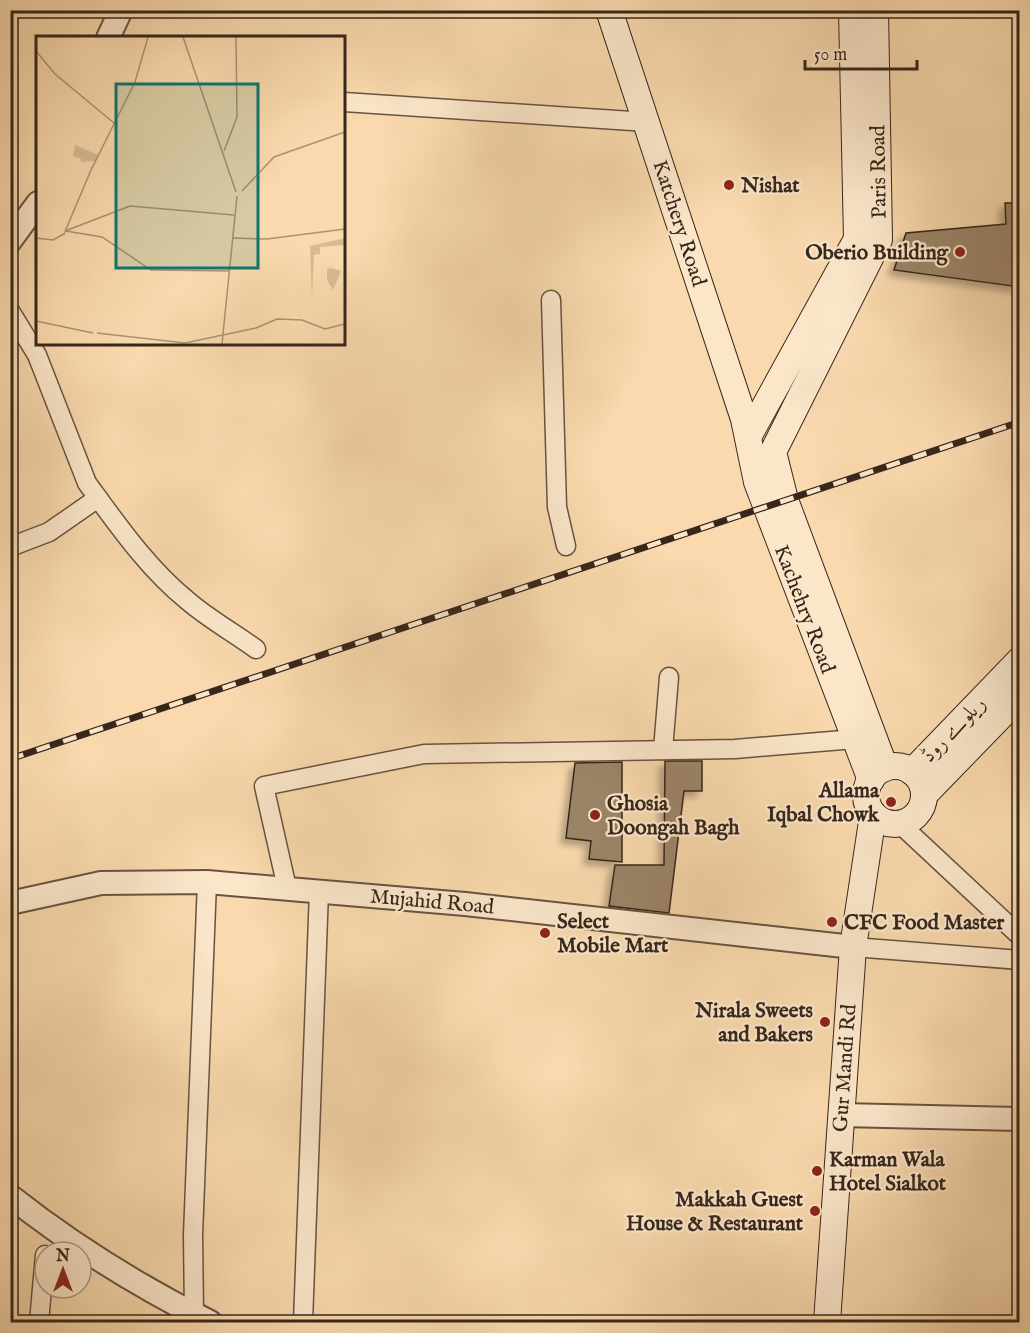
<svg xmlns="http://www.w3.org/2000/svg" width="1030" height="1333" viewBox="0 0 1030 1333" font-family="'IM FELL English',Amiri,serif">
<defs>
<filter id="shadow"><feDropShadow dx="-5.5" dy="5.5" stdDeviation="3" flood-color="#0004"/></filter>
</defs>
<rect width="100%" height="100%" fill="#f9d9ad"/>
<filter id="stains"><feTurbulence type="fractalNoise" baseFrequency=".00333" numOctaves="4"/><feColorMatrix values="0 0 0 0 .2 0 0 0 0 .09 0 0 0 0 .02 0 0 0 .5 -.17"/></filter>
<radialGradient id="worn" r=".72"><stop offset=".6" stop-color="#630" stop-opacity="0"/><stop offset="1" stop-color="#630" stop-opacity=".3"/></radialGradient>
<g fill="#9b8467" stroke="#36271c" stroke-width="1.5" filter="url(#shadow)">
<polygon points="1005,203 1020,203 1020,287 894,270 906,233 1006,224"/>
<polygon points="665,761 702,761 702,791 684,791 669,913 609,906 615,865 664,865"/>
<polygon points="622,762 622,862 589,859 591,841 566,838 575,763"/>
</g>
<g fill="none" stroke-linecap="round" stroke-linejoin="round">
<g stroke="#675440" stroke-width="21">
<g id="minor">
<polyline points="344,102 647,122"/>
<polyline points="551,300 557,507 566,546"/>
<path d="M10 311 37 355 87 483C117 524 148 569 188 601 209 619 234 633 256 649"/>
<polyline points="10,547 49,532 98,498"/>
<polyline points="663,750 669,677"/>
<polyline points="900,824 1020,936"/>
<polyline points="287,888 264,786 424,754 735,749 855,739"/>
<polyline points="853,947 1020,960"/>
<polyline points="194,1314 193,1235 207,882"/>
<polyline points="39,1322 45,1255"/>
<polyline points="303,1322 319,891"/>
</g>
</g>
<g stroke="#675440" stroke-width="26">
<g id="tertiary">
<polyline points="108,38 121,10"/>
<polyline points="10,241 38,203"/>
<polyline points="10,903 101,883 207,882 465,904 853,947"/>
<polyline points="841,1115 1020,1119"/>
<path d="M10 1196C72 1245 140 1287 210 1322"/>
</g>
</g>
<g stroke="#36271c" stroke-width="28">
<g id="secondary">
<polyline points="609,10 744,419 757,482 871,780"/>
<polyline points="875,10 879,240 773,452 785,500 885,768"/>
<polyline points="748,437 857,239 852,10"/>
<circle cx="895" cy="795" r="29"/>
<polyline points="912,772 1020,660"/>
<polyline points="924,795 1020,696"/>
<polyline points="827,1322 853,947 873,815"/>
</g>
</g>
<use href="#minor" stroke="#fbe6ca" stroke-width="18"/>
<use href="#tertiary" stroke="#fbe6ca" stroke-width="22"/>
<use href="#secondary" stroke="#fbe6ca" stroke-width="26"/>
<g stroke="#36271c" stroke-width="7">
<polyline id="rail" points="10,759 1020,422"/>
</g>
<use href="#rail" stroke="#fbe6ca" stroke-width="4.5" stroke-dasharray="14" stroke-linecap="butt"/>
</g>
<g fill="#8f2418" stroke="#fbe6ca" stroke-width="2">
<circle cx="729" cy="185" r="6"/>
<circle cx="960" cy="252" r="6"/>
<circle cx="891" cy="802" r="6"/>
<circle cx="595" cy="815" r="6"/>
<circle cx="832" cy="922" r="6"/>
<circle cx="545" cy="933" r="6"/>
<circle cx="825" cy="1022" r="6"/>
<circle cx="817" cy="1171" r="6"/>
<circle cx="815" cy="1211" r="6"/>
</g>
<g text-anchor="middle" stroke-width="4.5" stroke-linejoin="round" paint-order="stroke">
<g font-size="21" fill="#36271c" stroke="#fbe6ca">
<text transform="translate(878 172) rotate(-91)" y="7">Paris Road</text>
<text transform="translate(680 223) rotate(72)" y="7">Katchery Road</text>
<text transform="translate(805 609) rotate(69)" y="7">Kachehry Road</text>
<text transform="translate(953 729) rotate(-46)" y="7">ریلوے روڈ</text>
<text transform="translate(432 901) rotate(5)" y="7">Mujahid Road</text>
<text transform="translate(844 1068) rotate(-86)" y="7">Gur Mandi Rd</text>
</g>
<g font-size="21" font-weight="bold" fill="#36271c" stroke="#fbe6ca" text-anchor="start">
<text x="741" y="192">Nishat</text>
<text x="948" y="259" text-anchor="end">Oberio Building</text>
<text x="879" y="797" text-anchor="end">Allama<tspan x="879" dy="24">Iqbal Chowk</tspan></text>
<text x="607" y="810">Ghosia<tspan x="607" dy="24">Doongah Bagh</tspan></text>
<text x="557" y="928">Select<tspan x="557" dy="24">Mobile Mart</tspan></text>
<text x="844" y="929">CFC Food Master</text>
<text x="813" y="1017" text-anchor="end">Nirala Sweets<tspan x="813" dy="24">and Bakers</tspan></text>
<text x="829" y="1166">Karman Wala<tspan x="829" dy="24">Hotel Sialkot</tspan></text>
<text x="803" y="1206" text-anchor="end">Makkah Guest<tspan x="803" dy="24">House &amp; Restaurant</tspan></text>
</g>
</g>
<g transform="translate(36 36)">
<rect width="309" height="309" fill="#f9d9ad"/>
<path d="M39 109 62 119 59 125 45 126V123L37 120ZM309 202V209L284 211V218L278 219 276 260 274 210ZM295 232 305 235 297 254 291 244V233Z" fill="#d8bb94"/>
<path fill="none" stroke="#ab9273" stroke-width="1.5" d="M147 1 200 156M0 15 19 38 78 87M188 115 201 81 200 1M206 155 238 121 309 96M29 195 94 170 198 179M30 195 66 201 115 234 194 235M0 202 17 204 28 198 55 134 99 46 112 1M196 202 231 203 309 193M0 285 57 297M61 297 149 307 220 292 241 283 266 284 289 293 309 288M186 308 201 160"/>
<path fill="#0f766e" fill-opacity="0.15" stroke="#0f766e" stroke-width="3" d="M80 48H222V232H80Z"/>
<rect width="309" height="309" fill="none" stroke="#36271c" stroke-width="3"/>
</g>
<rect width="1030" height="1333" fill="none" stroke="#f9d9ad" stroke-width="36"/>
<rect x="12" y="12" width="1006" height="1309" fill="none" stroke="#36271c" stroke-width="3"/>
<rect x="18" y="18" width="994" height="1297" fill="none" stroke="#36271c" stroke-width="1.5"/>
<g transform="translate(63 1270)"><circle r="28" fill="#fbe6ca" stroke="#ac9a84" stroke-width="1.5"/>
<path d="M0-4.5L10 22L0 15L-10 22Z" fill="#8f2418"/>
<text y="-9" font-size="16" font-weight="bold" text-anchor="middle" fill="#36271c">N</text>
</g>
<path d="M805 60v9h112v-9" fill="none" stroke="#36271c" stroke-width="3"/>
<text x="814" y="60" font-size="18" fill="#36271c" stroke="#fbe6ca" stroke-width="4.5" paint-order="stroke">50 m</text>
<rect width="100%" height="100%" filter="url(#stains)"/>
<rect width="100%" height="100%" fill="url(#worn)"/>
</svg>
